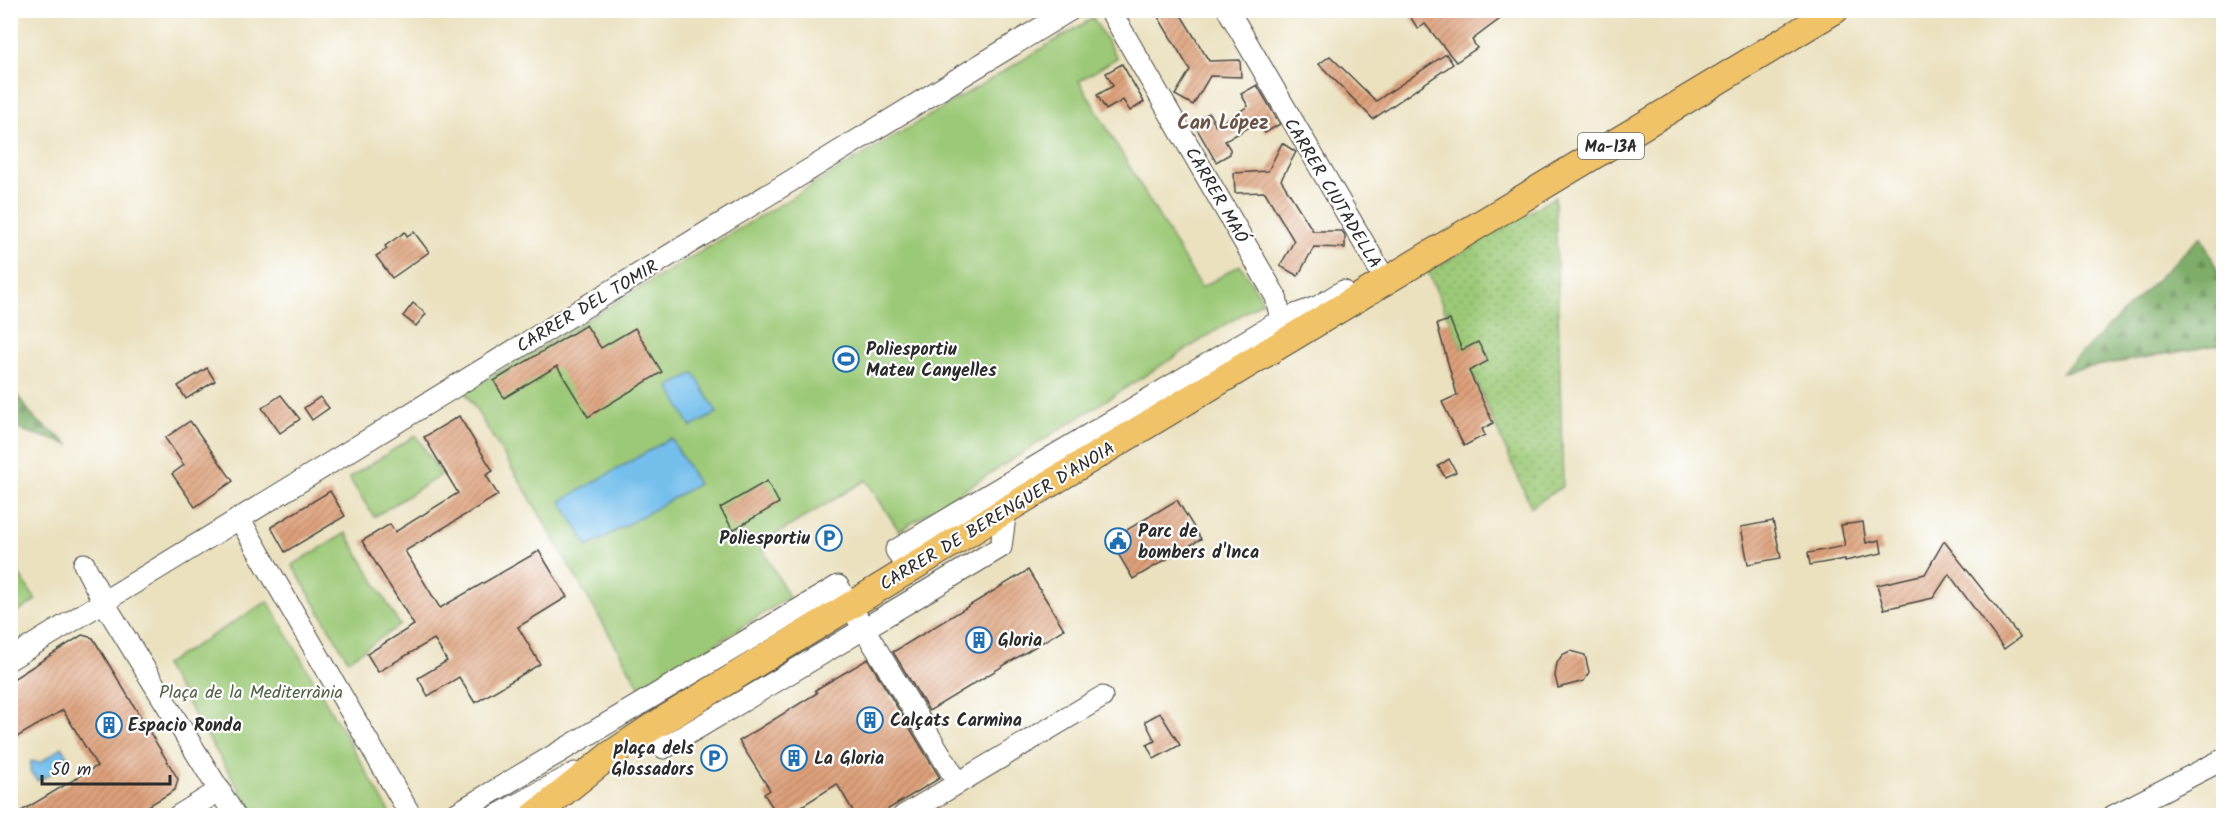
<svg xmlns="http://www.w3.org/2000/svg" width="2234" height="826" viewBox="0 0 2234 826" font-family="Kalam,sans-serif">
<defs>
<pattern id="grass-dots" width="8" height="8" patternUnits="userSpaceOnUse" patternTransform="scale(1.5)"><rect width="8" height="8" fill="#9cc977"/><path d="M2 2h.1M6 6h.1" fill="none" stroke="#7fa362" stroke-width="1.8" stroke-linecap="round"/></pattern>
<pattern id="forest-firs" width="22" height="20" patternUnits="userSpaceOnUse" patternTransform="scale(1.5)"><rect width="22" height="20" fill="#7dad68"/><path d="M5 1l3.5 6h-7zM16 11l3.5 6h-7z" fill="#678d56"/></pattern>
<pattern id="building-hatch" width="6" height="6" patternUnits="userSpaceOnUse" patternTransform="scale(1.5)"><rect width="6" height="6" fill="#dea07a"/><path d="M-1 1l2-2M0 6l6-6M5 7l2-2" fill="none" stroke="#b48364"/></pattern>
</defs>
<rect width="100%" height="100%" fill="#fff"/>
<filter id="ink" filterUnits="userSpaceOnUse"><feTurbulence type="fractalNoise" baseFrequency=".0167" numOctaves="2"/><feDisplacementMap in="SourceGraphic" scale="12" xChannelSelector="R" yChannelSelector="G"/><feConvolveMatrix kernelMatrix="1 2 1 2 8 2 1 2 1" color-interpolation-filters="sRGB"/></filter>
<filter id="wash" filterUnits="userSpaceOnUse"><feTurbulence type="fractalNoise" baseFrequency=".008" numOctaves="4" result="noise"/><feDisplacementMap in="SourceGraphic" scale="24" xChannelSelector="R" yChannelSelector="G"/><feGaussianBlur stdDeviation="1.35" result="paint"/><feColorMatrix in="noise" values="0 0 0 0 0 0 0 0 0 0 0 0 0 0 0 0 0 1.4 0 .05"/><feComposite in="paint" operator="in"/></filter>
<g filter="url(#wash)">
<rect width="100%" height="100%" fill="#ebe1bf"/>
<polygon fill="url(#grass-dots)" stroke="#647a51" stroke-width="1.5" points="1555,197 1563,486 1531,507 1428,272"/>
<g fill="url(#forest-firs)" stroke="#546c4a" stroke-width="1.5">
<polygon points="2201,236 2223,282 2223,344 2062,372"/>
<polygon points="11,387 35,419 70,445 11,427"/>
</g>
<g fill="#9cc977" stroke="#647a51" stroke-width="1.5">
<polygon points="1093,18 1117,58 1079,81 1201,288 1240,265 1263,301 899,531 866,480 760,544 789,597 642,691 526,491 465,392"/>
<polygon points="416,435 441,475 374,517 349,478"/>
<polygon points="346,533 400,625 348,660 292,565"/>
<polygon points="10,561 36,600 11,616 10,616"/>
<polygon points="268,601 391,815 255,815 164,665"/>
</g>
<g fill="#74bfed" stroke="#50758c" stroke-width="1.5">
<polygon points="694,373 717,413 691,427 669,387"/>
<polygon points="671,438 698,484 588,547 561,501"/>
<polygon points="62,747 71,763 38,781 30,772 31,761 40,763"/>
</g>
<g id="blocks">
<g fill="url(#building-hatch)">
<polygon points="1154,10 1178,10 1209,61 1240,60 1241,77 1210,76 1193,105 1175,95 1190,70"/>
<polygon points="1406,10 1512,10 1472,40 1477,48 1456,62 1425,24 1418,29"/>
<polygon points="1446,54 1453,64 1373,119 1319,64 1330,56 1376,101"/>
<polygon points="1122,64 1144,102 1130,111 1123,100 1106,110 1097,95 1113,86 1106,73"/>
<polygon points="1257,85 1280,124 1265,133 1258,122 1225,141 1230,149 1230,154 1216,162 1193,122 1209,113 1216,126 1233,116 1248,106 1241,94"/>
<polygon points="1282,143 1296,152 1281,180 1313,231 1342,231 1345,235 1345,248 1314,247 1298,276 1280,266 1294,241 1265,192 1235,193 1234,173 1268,171"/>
<polygon points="405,232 407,236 414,232 429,252 392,278 376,256 387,249 385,246"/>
<polygon points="413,303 426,314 416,326 403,316"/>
<polygon points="1450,320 1462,350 1478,342 1488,361 1469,371 1493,423 1482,429 1485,435 1464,446 1442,402 1457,395 1437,324"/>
<polygon points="586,325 601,348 635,328 662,372 588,417 557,366 504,398 494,381"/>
<polygon points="207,368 215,381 186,399 178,386"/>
<polygon points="281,395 300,419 280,433 262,408"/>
<polygon points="320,397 329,408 312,420 304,408"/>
<polygon points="459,416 493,471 486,475 498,495 405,551 440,608 539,551 567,597 518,627 540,664 475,703 459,677 428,696 418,678 447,661 434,639 378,672 367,654 414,625 362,541 390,524 395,532 458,493 424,437"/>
<polygon points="190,421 233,481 195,507 172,474 184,465 165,438"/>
<polygon points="1449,459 1456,472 1445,477 1438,466"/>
<polygon points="767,481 779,503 733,530 720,508"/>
<polygon points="330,491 345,516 285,552 271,527"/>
<polygon points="1177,500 1201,539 1133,579 1110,540"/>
<polygon points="1773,521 1781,558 1748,564 1741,527"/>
<polygon points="1863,522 1866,543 1880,540 1882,553 1845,561 1845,559 1810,565 1808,553 1845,546 1841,525"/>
<polygon points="1944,541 2020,637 2004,649 1949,574 1933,598 1884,609 1877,585 1925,574"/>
<polygon points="1028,570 1064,629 929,711 893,652"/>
<polygon points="82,635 93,638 178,779 175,790 132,816 13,816 97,766 63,710 10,741 10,681"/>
<polygon points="1570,651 1585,655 1589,672 1584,681 1558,688 1555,676 1557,663 1562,655"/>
<polygon points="868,659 940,778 877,816 856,816 837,784 786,816 778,816 764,794 770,790 739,741 817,693 815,690"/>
<polygon points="1160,713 1180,745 1154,759 1147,745 1155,741 1145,721"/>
</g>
</g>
</g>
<g filter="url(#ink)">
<use href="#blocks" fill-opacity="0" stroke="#484641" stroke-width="1.5"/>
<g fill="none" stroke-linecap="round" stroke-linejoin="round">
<g stroke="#484641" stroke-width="23">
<g id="minor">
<polyline points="1110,10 1276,297 1281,320"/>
<polyline points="1228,10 1386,281"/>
<polyline points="239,518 411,816"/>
<polyline points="84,564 103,601 235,816"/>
<polyline points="908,570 896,550 1281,320 1319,306 1343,291"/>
<polyline points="10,659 1070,10"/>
<polyline points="649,729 664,748 1001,547 1006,510"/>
<polyline points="178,816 220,790"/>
<polyline points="452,816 838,586 958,783"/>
<polyline points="496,816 575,773"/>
<polyline points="903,816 1102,697"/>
<polyline points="2113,816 2224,759"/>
</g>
</g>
<g stroke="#484641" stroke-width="29">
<polyline id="major" points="534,816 610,755 649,729 1006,510 1835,10"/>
</g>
<use href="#minor" stroke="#fff" stroke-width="21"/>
<use href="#major" stroke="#f1c369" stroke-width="27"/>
</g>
</g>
<defs>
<g id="stadium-ring" transform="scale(1.35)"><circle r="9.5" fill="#fff" stroke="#1f6fb2" stroke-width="1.5"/><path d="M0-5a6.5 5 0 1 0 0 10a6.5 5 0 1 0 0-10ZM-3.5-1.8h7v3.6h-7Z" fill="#1f6fb2"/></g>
<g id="parking-ring" transform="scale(1.35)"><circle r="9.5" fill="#fff" stroke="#1f6fb2" stroke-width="1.5"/><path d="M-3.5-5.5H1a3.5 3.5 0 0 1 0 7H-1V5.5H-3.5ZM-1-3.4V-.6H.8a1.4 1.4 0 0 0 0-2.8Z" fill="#1f6fb2"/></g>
<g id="civic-ring" transform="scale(1.35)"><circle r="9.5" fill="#fff" stroke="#1f6fb2" stroke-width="1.5"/><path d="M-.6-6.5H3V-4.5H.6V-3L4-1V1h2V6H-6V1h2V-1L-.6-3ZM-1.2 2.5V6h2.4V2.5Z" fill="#1f6fb2"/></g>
<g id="building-ring" transform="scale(1.35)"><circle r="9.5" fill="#fff" stroke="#1f6fb2" stroke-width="1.5"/><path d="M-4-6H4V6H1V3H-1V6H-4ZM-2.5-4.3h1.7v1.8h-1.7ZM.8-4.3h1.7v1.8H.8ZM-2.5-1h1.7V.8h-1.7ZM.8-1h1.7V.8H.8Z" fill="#1f6fb2"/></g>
</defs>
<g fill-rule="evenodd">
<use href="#stadium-ring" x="846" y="359"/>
<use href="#parking-ring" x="829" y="538"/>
<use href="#civic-ring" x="1118" y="541"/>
<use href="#building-ring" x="979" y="640"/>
<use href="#building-ring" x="870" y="720"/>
<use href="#building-ring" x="109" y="725"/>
<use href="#parking-ring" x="714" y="758"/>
<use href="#building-ring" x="794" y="758"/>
</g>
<g text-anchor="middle" stroke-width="4.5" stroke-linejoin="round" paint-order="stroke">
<rect fill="#fff" stroke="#6b6b6b" stroke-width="1.5" x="1578" y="133" width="66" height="26" rx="4.5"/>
<g font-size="16" font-weight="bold" fill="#2b2b2b">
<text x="1611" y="152">Ma-13A</text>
</g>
<g font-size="18" fill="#2b2b2b" stroke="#fff">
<text transform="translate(1333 193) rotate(59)" y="6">CARRER CIUTADELLA</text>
<text transform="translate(1217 195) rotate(60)" y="6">CARRER MAÓ</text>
<text transform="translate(587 306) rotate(-31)" y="6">CARRER DEL TOMIR</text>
<text transform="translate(997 516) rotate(-31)" y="6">CARRER DE BERENGUER D'ANOIA</text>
</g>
<g font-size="18" font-weight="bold" fill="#2b2b2b" stroke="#fff" text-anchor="start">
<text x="866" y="355">Poliesportiu<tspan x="866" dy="21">Mateu Canyelles</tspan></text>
<text x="1138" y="537">Parc de<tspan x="1138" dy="21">bombers d'Inca</tspan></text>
<text x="810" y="544" text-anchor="end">Poliesportiu</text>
<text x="998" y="646">Gloria</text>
<text x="890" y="726">Calçats Carmina</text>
<text x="128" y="731">Espacio Ronda</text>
<text x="694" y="754" text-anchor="end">plaça dels<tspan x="694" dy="21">Glossadors</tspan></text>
<text x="814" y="764">La Gloria</text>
</g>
<g font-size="18" fill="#536246" stroke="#fff">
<text x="251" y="698">Plaça de la Mediterrània</text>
</g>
<g font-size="20" font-weight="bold" fill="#6a5447" stroke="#fff">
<text x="1223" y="129">Can López</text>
</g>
</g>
<rect width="2234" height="826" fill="none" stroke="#fff" stroke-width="36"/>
<path d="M42 775v9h128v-9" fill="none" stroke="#2b2b2b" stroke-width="3"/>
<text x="51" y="775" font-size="18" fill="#2b2b2b" stroke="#ffffff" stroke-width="4.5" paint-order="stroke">50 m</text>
</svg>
